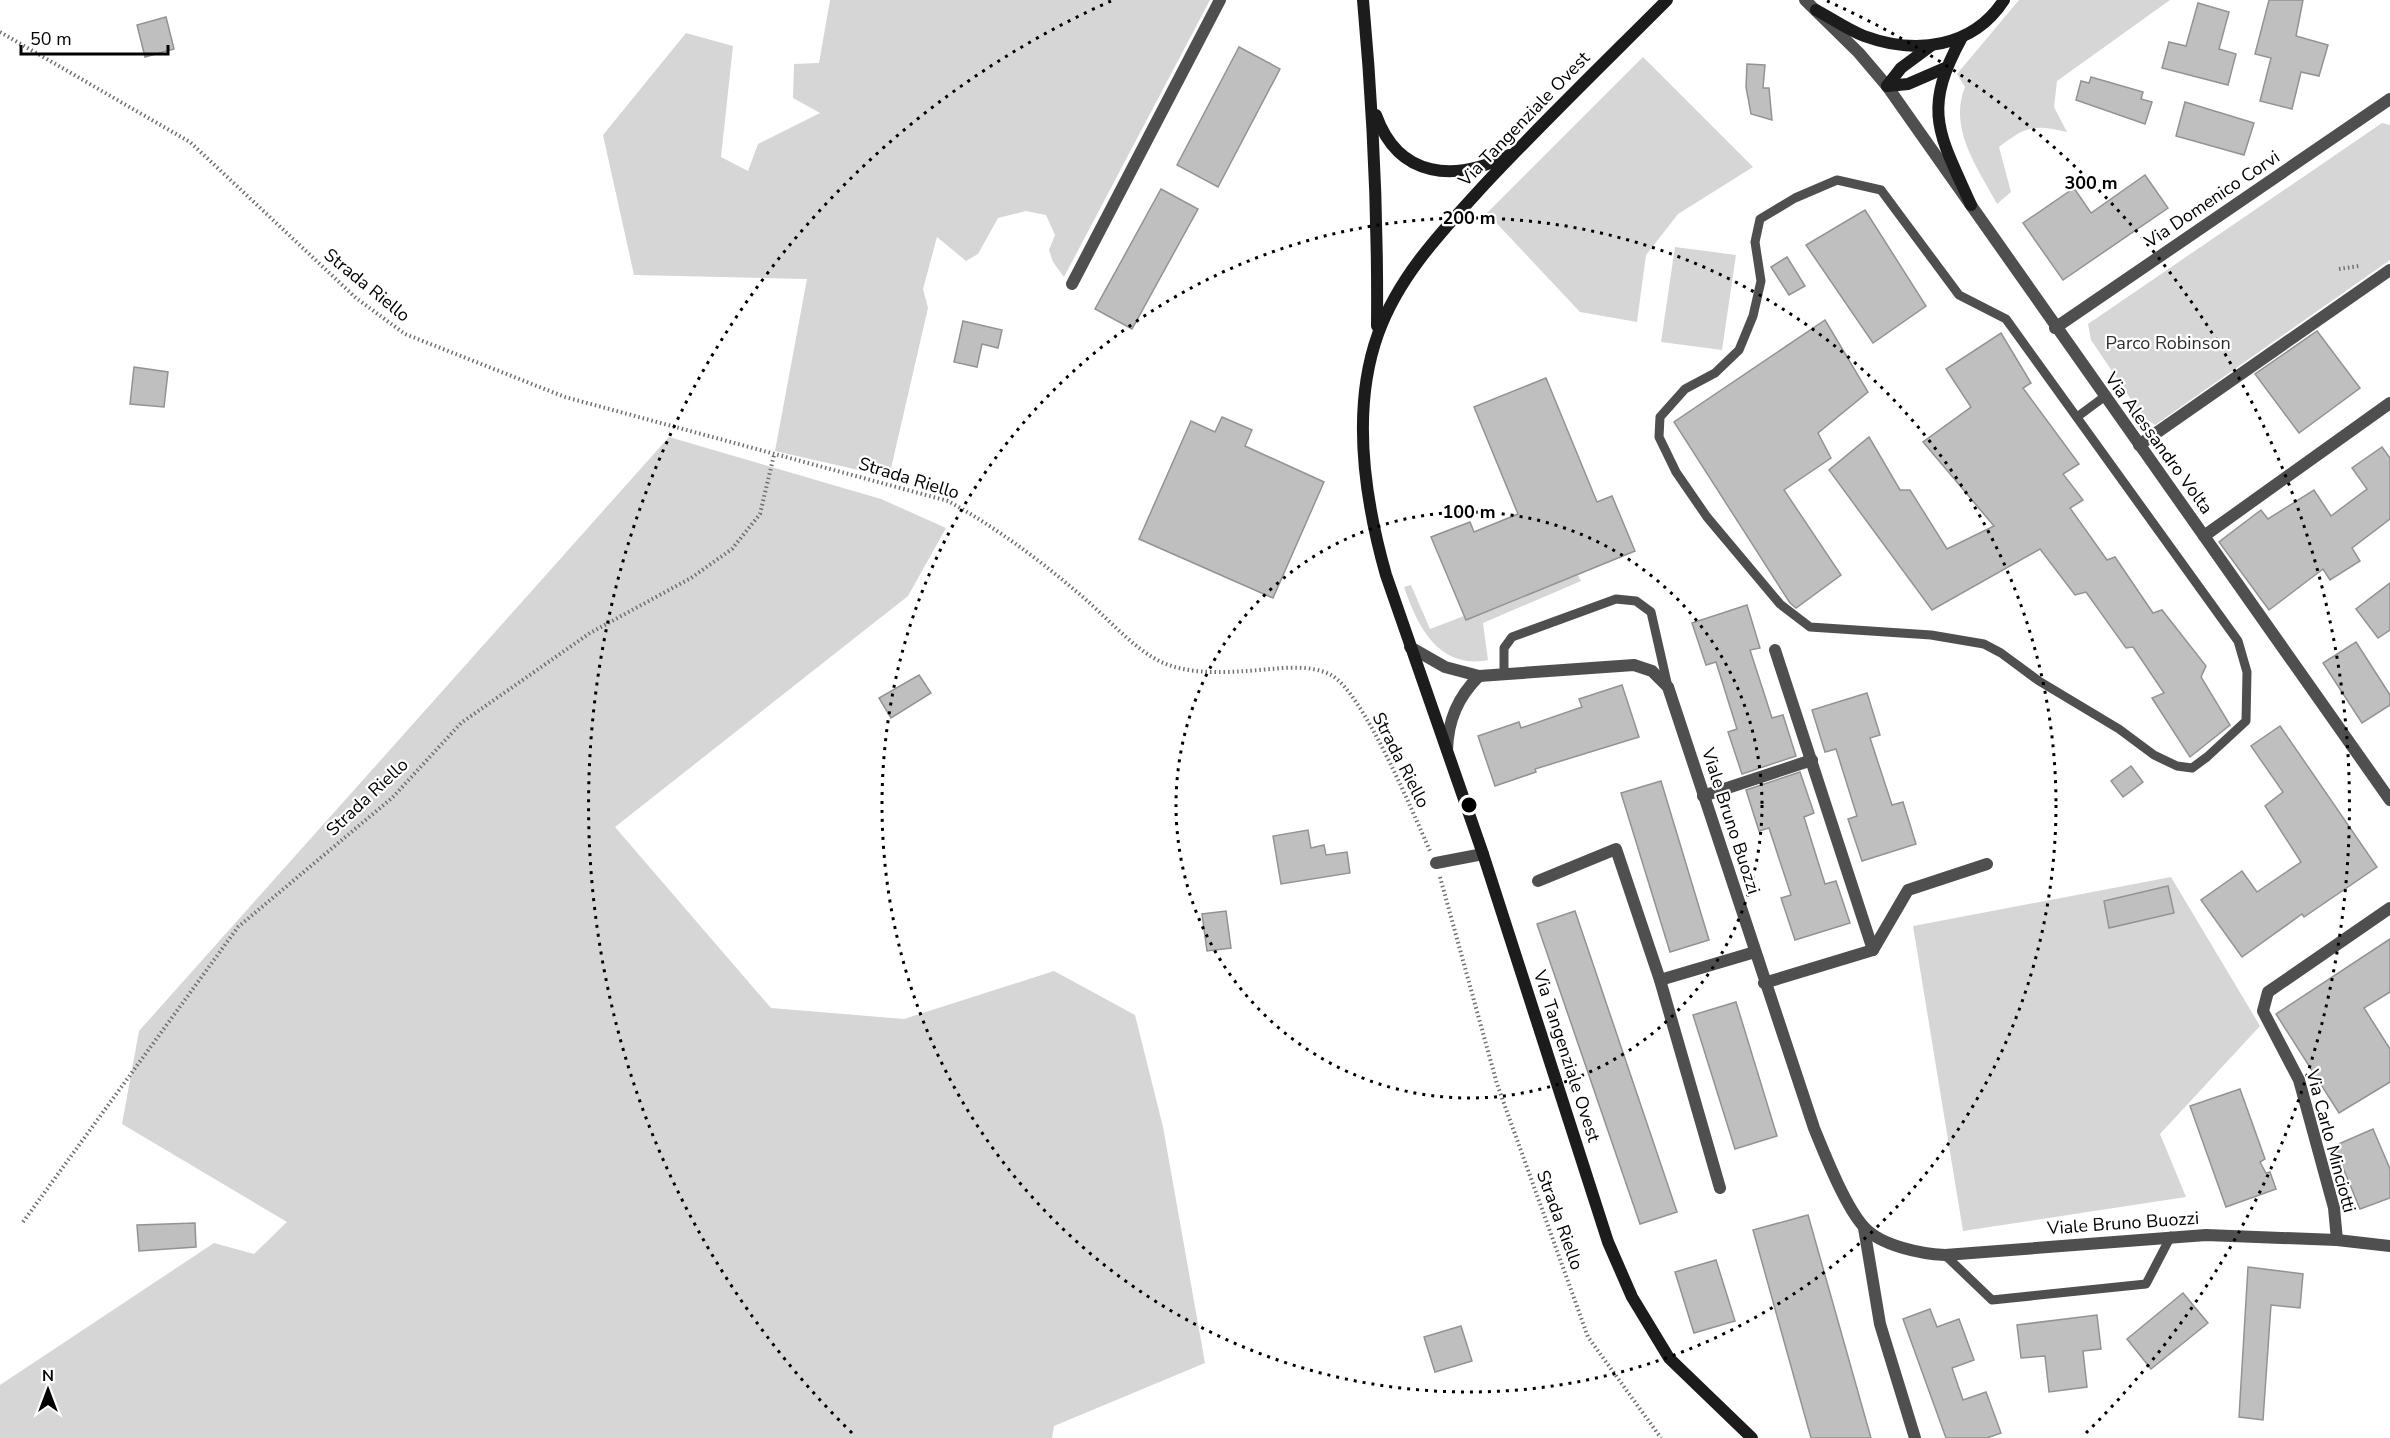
<svg xmlns="http://www.w3.org/2000/svg" width="2390" height="1438" viewBox="0 0 2390 1438" font-family="'Nunito Sans',sans-serif">
<rect width="100%" height="100%" fill="#fff"/>
<g fill="#d6d6d6">
<polygon points="830,0 1210,0 1064,277 1053,262 1049,250 1055,235 1046,215 1026,211 998,218 978,254 966,261 937,237 923,289 928,308 889,477 775,451 807,279 634,275 603,135 686,33 733,46 721,157 748,171 758,144 820,113 793,98 794,64 819,63"/>
<path d="M2019 0H2170L2057 81 2054 107 2067 132C2034 125 2027 125 1999 147L2011 192 1997 204C1978 168 1948 129 1965 87L1957 74Z"/>
<polygon points="1643,57 1753,167 1678,214 1646,255 1637,322 1580,312 1487,213"/>
<polygon points="2382,123 2390,125 2390,260 2155,425 2143,417 2091,340 2088,324"/>
<polygon points="1675,247 1736,255 1722,350 1661,342"/>
<polygon points="669,437 881,499 946,528 908,596 615,827 771,1008 904,1019 1054,971 1135,1015 1163,1127 1205,1363 1054,1426 1052,1438 0,1438 0,1385 214,1243 254,1254 287,1222 122,1124 139,1031"/>
<path d="M1578 575 1581 581 1483 623 1488 660C1438 670 1417 625 1404 587L1411 585 1430 629 1464 616 1466 620Z"/>
<polygon points="2171,877 2260,1026 2160,1134 2186,1197 1963,1231 1913,926"/>
</g>
<g fill="#bfbfbf" stroke="#939393" stroke-width="1.5">
<polygon points="2269,0 2303,0 2296,36 2328,45 2319,76 2301,72 2292,109 2260,101 2271,58 2255,54"/>
<polygon points="2198,3 2229,12 2219,49 2236,54 2228,85 2162,68 2169,42 2186,46"/>
<polygon points="166,17 174,49 145,57 137,25"/>
<polygon points="1239,47 1280,69 1218,187 1177,165"/>
<polygon points="1747,64 1765,65 1763,88 1769,88 1772,120 1751,114 1746,87"/>
<polygon points="2091,77 2143,92 2141,99 2152,102 2145,124 2076,100 2081,81 2089,83"/>
<polygon points="2185,102 2254,123 2244,155 2176,136"/>
<polygon points="2145,175 2168,208 2063,280 2023,223 2074,188 2091,213"/>
<polygon points="1161,189 1198,209 1132,329 1095,309"/>
<polygon points="1865,210 1926,306 1873,343 1806,245"/>
<polygon points="1787,257 1805,286 1789,295 1771,267"/>
<polygon points="1825,320 1868,392 1818,433 1831,458 1784,490 1841,575 1796,608 1790,603 1674,422"/>
<polygon points="963,321 1002,330 998,348 982,344 977,367 954,362"/>
<polygon points="2317,331 2360,388 2299,433 2255,374"/>
<polygon points="2001,333 2031,383 2023,388 2079,464 2063,474 2083,500 2070,508 2107,560 2115,557 2153,613 2162,610 2206,666 2201,677 2230,725 2190,757 2152,698 2164,693 2133,647 2126,648 2086,592 2075,595 2040,549 1932,610 1829,470 1869,437 1900,490 1910,490 1947,549 1994,526 1923,442 1971,407 1946,369"/>
<polygon points="134,367 168,372 164,407 130,404"/>
<polygon points="1546,378 1597,502 1612,496 1635,551 1466,620 1431,537 1470,522 1474,532 1518,514 1474,407"/>
<polygon points="1222,417 1252,430 1245,446 1324,482 1273,598 1139,539 1191,421 1215,432"/>
<polygon points="2382,447 2390,458 2390,519 2352,548 2360,561 2330,580 2323,569 2269,610 2219,542 2261,510 2268,519 2314,490 2331,516 2367,489 2352,468"/>
<polygon points="2390,583 2390,630 2378,638 2356,609"/>
<polygon points="1747,605 1760,648 1750,650 1772,718 1783,715 1796,756 1742,774 1728,732 1737,729 1716,662 1706,665 1692,623"/>
<polygon points="2356,642 2390,695 2390,705 2362,723 2323,663"/>
<polygon points="919,675 931,693 891,718 879,698"/>
<polygon points="1622,685 1639,737 1535,769 1536,772 1495,786 1478,736 1519,722 1521,728 1582,707 1579,699"/>
<polygon points="1867,693 1880,735 1870,738 1892,805 1903,802 1916,844 1862,861 1848,819 1857,816 1836,749 1825,752 1812,710"/>
<polygon points="2280,726 2377,867 2304,917 2302,914 2242,957 2201,900 2242,871 2257,892 2301,862 2265,806 2283,792 2251,746"/>
<polygon points="2131,766 2143,782 2123,797 2111,781"/>
<polygon points="1800,772 1814,813 1804,817 1825,884 1836,881 1850,923 1795,940 1781,898 1791,895 1769,828 1759,831 1746,790"/>
<polygon points="1661,781 1709,940 1670,952 1621,793"/>
<polygon points="1308,830 1311,848 1324,845 1326,855 1347,852 1350,873 1281,884 1273,836"/>
<polygon points="2168,886 2174,913 2109,928 2104,901"/>
<polygon points="1226,911 1231,948 1207,951 1202,914"/>
<polygon points="1575,911 1677,1212 1640,1224 1537,924"/>
<polygon points="2390,939 2390,992 2364,1008 2390,1049 2390,1082 2339,1113 2276,1014"/>
<polygon points="1736,1002 1777,1136 1735,1149 1693,1015"/>
<polygon points="2240,1089 2265,1159 2260,1162 2266,1173 2270,1172 2276,1189 2226,1207 2190,1106"/>
<polygon points="2373,1129 2390,1169 2390,1198 2360,1209 2334,1146"/>
<polygon points="1808,1215 1871,1438 1811,1438 1753,1230"/>
<polygon points="195,1223 196,1247 139,1251 137,1225"/>
<polygon points="1716,1260 1735,1321 1694,1333 1675,1272"/>
<polygon points="2248,1267 2303,1274 2300,1308 2271,1305 2263,1420 2239,1417"/>
<polygon points="2183,1293 2208,1323 2151,1369 2127,1339"/>
<polygon points="1930,1309 1937,1327 1959,1319 1974,1360 1952,1368 1963,1400 1986,1392 2001,1433 1987,1438 1946,1438 1903,1319"/>
<polygon points="2097,1315 2101,1349 2083,1351 2087,1387 2049,1392 2045,1356 2021,1358 2017,1325"/>
<polygon points="1461,1326 1472,1361 1435,1372 1424,1337"/>
</g>
<g fill="none" stroke-linecap="round" stroke-linejoin="round">
<g stroke="#717171" stroke-width="4" stroke-dasharray="1.5 3" stroke-linecap="butt">
<path d="M0 32 190 142 356 298 405 334 565 397 948 501C997 528 1041 561 1084 598 1106 617 1128 642 1152 657 1179 674 1215 673 1245 671 1271 670 1307 662 1331 675 1363 692 1413 813 1430 851"/>
<polyline points="2339,269 2359,266"/>
<polyline points="1440,877 1497,1084 1588,1337 1661,1438"/>
<polyline points="23,1222 238,927 392,798 461,723 590,633 691,578 732,549 760,514 774,455"/>
</g>
<g stroke="#4f4f4f" stroke-width="9">
<polygon points="1837,180 1881,190 1959,295 2006,319 2238,641 2247,672 2246,721 2207,757 2192,768 2177,766 2154,755 2119,729 2039,681 2001,653 1984,644 1931,635 1810,627 1780,604 1707,517 1676,472 1659,437 1660,417 1685,389 1715,373 1739,350 1753,316 1761,281 1755,242 1760,219 1795,198"/>
<polyline points="2077,417 2104,397"/>
<polyline points="1504,674 1504,648 1512,637 1616,599 1636,601 1651,612 1668,687"/>
<polyline points="1945,1255 1992,1300 2146,1284 2171,1236"/>
</g>
<g stroke="#4f4f4f" stroke-width="12">
<polyline points="1805,0 1859,53 1887,86 2390,800"/>
<polyline points="1072,284 1220,0"/>
<polyline points="2055,328 2390,99"/>
<polyline points="2139,445 2390,270"/>
<polyline points="2204,536 2390,403"/>
<path d="M1410 647 1445 667 1479 676 1634 665 1652 671 1668 687 1814 1128C1825 1155 1845 1206 1864 1227 1881 1246 1922 1254 1945 1255L2206 1235 2337 1240 2390 1246"/>
<polyline points="1775,650 1873,950"/>
<path d="M1447 750C1448 720 1458 697 1479 676"/>
<polyline points="1703,796 1812,760"/>
<polyline points="1436,863 1483,854"/>
<polyline points="1538,881 1616,849 1660,980 1720,1188"/>
<polyline points="1660,980 1755,952"/>
<polyline points="1764,983 1873,950 1908,890 1987,864"/>
<polyline points="1864,1228 1880,1324 1915,1438"/>
<polyline points="2337,1240 2334,1208 2299,1080 2263,1011 2268,992 2390,908"/>
</g>
<g stroke="#1c1c1c" stroke-width="12">
<path d="M1363 0C1373 109 1378 217 1377 326"/>
<path d="M1667 0C1606 61 1544 121 1485 184 1444 229 1399 275 1378 334 1351 409 1365 501 1386 575L1483 854 1608 1242 1632 1297 1669 1358 1752 1438"/>
<path d="M1816 10C1831 18 1848 30 1864 36 1916 55 1973 48 2004 0"/>
<path d="M1961 39C1921 112 1940 135 1971 205"/>
<polyline points="1887,86 1908,84 1945,68"/>
<polyline points="1887,86 1901,68 1932,45"/>
<path d="M1376 115C1399 179 1455 182 1509 155"/>
</g>
</g>
<g fill="none" stroke="#000" stroke-width="3" stroke-dasharray="3 6">
<circle cx="1469" cy="805" r="293"/>
<circle cx="1469" cy="805" r="587"/>
<path d="M852 1433A880 880 0 0 1 1111 1M1827 1A880 880 0 0 1 2086 1433"/>
</g>
<g text-anchor="middle" stroke-width="4.5" stroke-linejoin="round" paint-order="stroke">
<g font-size="18" fill="#000" stroke="#fff">
<text transform="translate(1524 119) rotate(-46)" y="6">Via Tangenziale Ovest</text>
<text transform="translate(2212 199) rotate(-34)" y="6">Via Domenico Corvi</text>
<text transform="translate(367 285) rotate(39)" y="6">Strada Riello</text>
<text transform="translate(2159 443) rotate(54)" y="6">Via Alessandro Volta</text>
<text transform="translate(909 478) rotate(17)" y="6">Strada Riello</text>
<text transform="translate(1401 760) rotate(63)" y="6">Strada Riello</text>
<text transform="translate(367 797) rotate(-43)" y="6">Strada Riello</text>
<text transform="translate(1731 821) rotate(72)" y="6">Viale Bruno Buozzi</text>
<text transform="translate(1567 1056) rotate(72)" y="6">Via Tangenziale Ovest</text>
<text transform="translate(2331 1141) rotate(75)" y="6">Via Carlo Minciotti</text>
<text transform="translate(1560 1220) rotate(70)" y="6">Strada Riello</text>
<text transform="translate(2123 1223) rotate(-4)" y="6">Viale Bruno Buozzi</text>
</g>
<g font-size="18" fill="#2d2d2d" stroke="#fff">
<text x="2168" y="349">Parco Robinson</text>
</g>
</g>
<circle cx="1469" cy="805" r="9" fill="#000" stroke="#fff" stroke-width="3"/>
<g font-size="18" text-anchor="middle" font-weight="bold" fill="#000" stroke="#fff" stroke-width="4.5" stroke-linejoin="round" paint-order="stroke">
<text x="2091" y="189">300 m</text>
<text x="1469" y="224">200 m</text>
<text x="1469" y="518">100 m</text>
</g>
<g transform="translate(48 1390)" stroke="#ffffff" stroke-width="4.5" paint-order="stroke">
<path d="M0-4.5L10 22L0 15L-10 22Z" fill="#000000"/>
<text y="-9" font-size="16" font-weight="bold" text-anchor="middle" fill="#000000">N</text>
</g>
<path d="M21 45v9h147v-9" fill="none" stroke="#000000" stroke-width="3"/>
<text x="30" y="45" font-size="18" fill="#000000" stroke="#ffffff" stroke-width="4.5" paint-order="stroke">50 m</text>
</svg>
